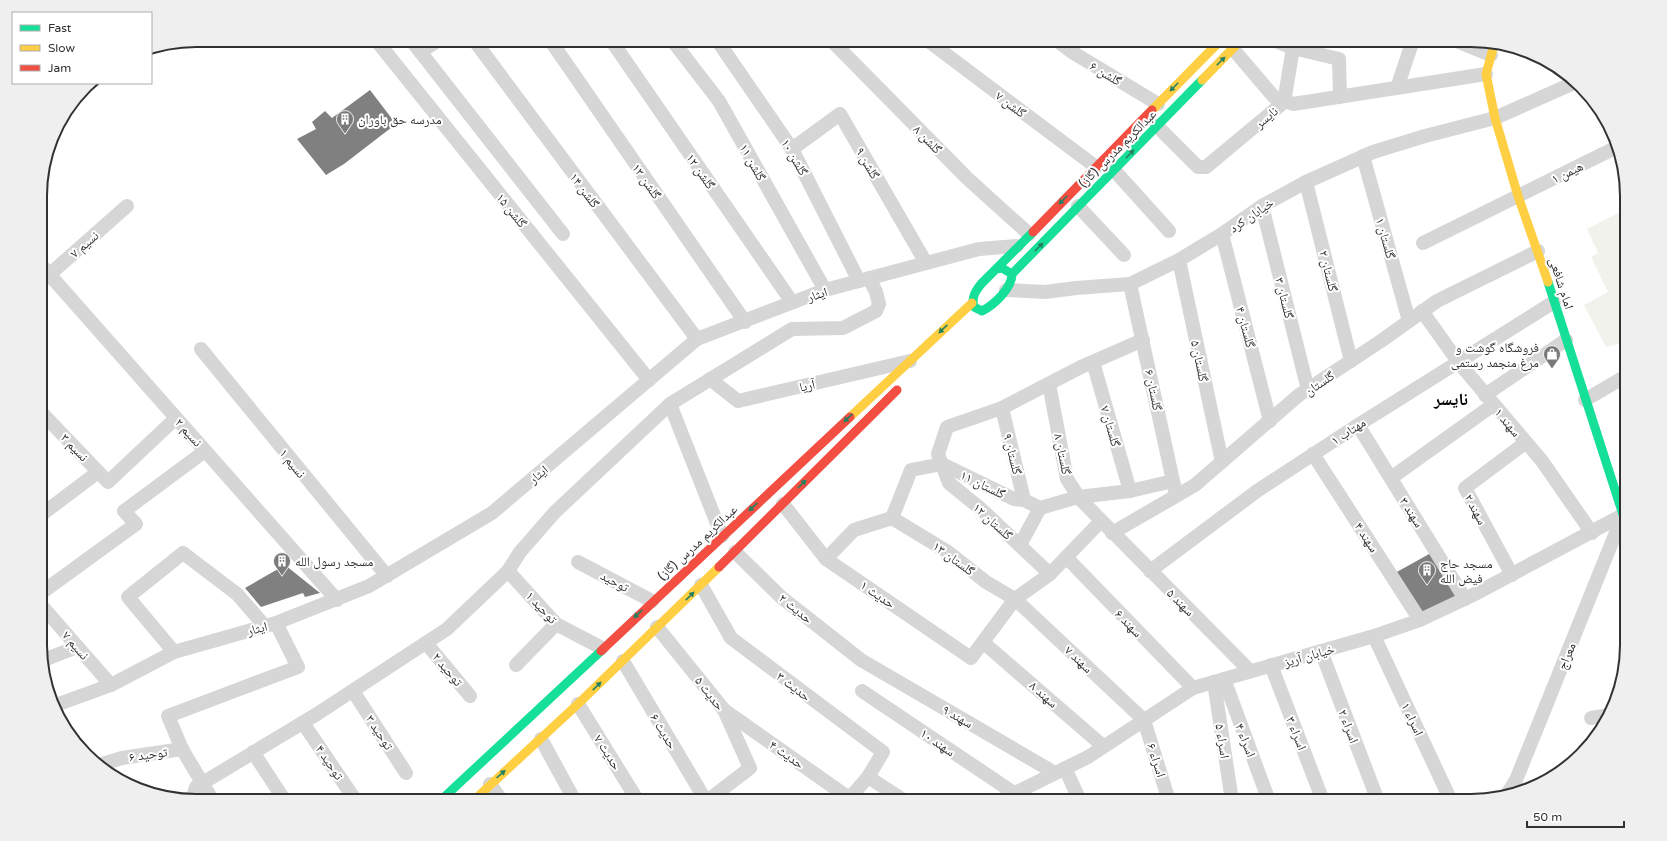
<svg xmlns="http://www.w3.org/2000/svg" width="1667" height="841" viewBox="0 0 1667 841" font-family="'Varela Round','Noto Naskh Arabic',sans-serif">
<rect width="100%" height="100%" fill="#fff"/>
<polygon fill="#f1f2eb" points="1626,209 1626,338 1618,344 1606,347 1584,305 1608,292 1591,257 1598,253 1587,229"/>
<g fill="#808080">
<polygon points="370,90 396,124 344,164 326,175 297,139 316,129 312,122 325,111 332,118"/>
<polygon points="1431,553 1458,597 1423,614 1395,573"/>
<polygon points="285,565 320,593 305,597 303,593 261,607 245,588"/>
</g>
<g fill="none" stroke-linecap="round" stroke-linejoin="round">
<g stroke="#d6d6d6" stroke-width="14">
<polyline points="376,40 649,380"/>
<polyline points="411,40 563,234"/>
<polyline points="474,40 697,339"/>
<polyline points="550,40 745,322"/>
<polyline points="611,40 792,302"/>
<polyline points="672,40 719,101 825,290"/>
<polyline points="717,40 792,149 859,281"/>
<polyline points="831,40 967,178 1029,234"/>
<polyline points="927,40 1096,167"/>
<polyline points="1056,40 1072,52 1158,104"/>
<polyline points="1273,40 1293,48 1339,59 1340,97"/>
<polyline points="1454,40 1491,55"/>
<polyline points="1233,49 1274,97 1293,104 1486,74"/>
<polyline points="420,52 439,40"/>
<polyline points="1397,88 1413,40"/>
<polyline points="1157,126 1198,167 1206,167 1284,102 1293,48"/>
<polyline points="792,149 840,114 926,263"/>
<polyline points="1363,156 1409,321"/>
<polyline points="1114,170 1169,231"/>
<polyline points="1306,182 1351,361"/>
<polyline points="1078,206 1124,255"/>
<polyline points="1262,206 1308,390"/>
<polyline points="1222,234 1270,421"/>
<polyline points="1423,243 1615,148"/>
<polyline points="1179,260 1222,462"/>
<polyline points="41,265 337,600"/>
<polyline points="41,282 127,206"/>
<polyline points="1130,284 1175,490"/>
<polyline points="1006,290 1045,292 1076,288 1130,284 1179,260 1222,234 1262,206 1306,182 1373,152 1425,136 1495,118 1576,82"/>
<polyline points="1422,311 1459,363 1542,461 1592,533"/>
<polyline points="201,349 387,576"/>
<polyline points="1093,362 1130,491"/>
<polyline points="710,379 738,401 910,361"/>
<polyline points="1049,384 1067,479 1080,499 1250,671"/>
<polyline points="1485,395 1566,340"/>
<polyline points="1585,400 1626,376"/>
<polyline points="670,404 722,536"/>
<polyline points="1002,408 1024,500"/>
<polyline points="41,412 108,482 176,418"/>
<polyline points="1358,425 1465,599"/>
<polyline points="1313,454 1420,620"/>
<polyline points="942,464 1014,499 1024,500 1040,508 1078,497 1130,491 1173,481"/>
<polyline points="1391,478 1493,405"/>
<polyline points="783,504 826,559 971,658 1015,599 1050,574 1101,521"/>
<polyline points="41,515 98,472"/>
<polyline points="892,518 948,552 986,582 1015,599 1144,720 1169,801"/>
<polyline points="892,518 911,470 942,464"/>
<polyline points="1112,533 1195,485 1299,395 1381,341 1437,301 1538,251"/>
<polyline points="1020,545 1040,508"/>
<polyline points="735,552 781,597 861,660 1055,773"/>
<polyline points="1066,557 1193,688"/>
<polyline points="826,559 854,530 892,518"/>
<polyline points="578,562 652,601"/>
<polyline points="508,571 556,624 602,648"/>
<polyline points="1150,571 1257,491 1358,425 1554,302"/>
<polyline points="1050,574 981,509 949,483 938,454 947,427 1002,408 1081,367 1143,340"/>
<polyline points="1512,575 1465,488 1525,443"/>
<polyline points="701,585 731,638 883,752 868,777 847,801"/>
<polyline points="41,593 136,524 124,511 205,451"/>
<polyline points="41,605 111,685"/>
<polyline points="657,627 724,710 750,768 707,801"/>
<polyline points="1374,636 1451,801"/>
<polyline points="426,643 470,696"/>
<polyline points="984,643 1103,746"/>
<polyline points="1321,651 1378,801"/>
<polyline points="174,652 128,597 183,553 237,594 264,625"/>
<polyline points="41,661 77,647"/>
<polyline points="623,661 706,801"/>
<polyline points="516,665 556,624"/>
<polyline points="1271,665 1323,801"/>
<polyline points="1224,679 1269,801"/>
<polyline points="1214,682 1232,801"/>
<polyline points="353,691 406,773"/>
<polyline points="862,691 1014,793"/>
<polyline points="578,704 638,801"/>
<polyline points="53,706 111,685 174,652 276,623 369,586 492,513 697,339 825,290 979,249 1017,246"/>
<polyline points="724,710 849,798"/>
<polyline points="1591,718 1610,715"/>
<polyline points="303,723 356,801"/>
<polyline points="541,739 575,801"/>
<polyline points="182,749 168,716 298,667 276,623"/>
<polyline points="253,752 285,801"/>
<polyline points="102,764 122,758 182,749 213,801"/>
<polyline points="1065,768 1080,801"/>
<polyline points="868,777 905,801"/>
<polyline points="490,784 502,801"/>
<polyline points="1506,796 1516,780 1623,515"/>
<polyline points="192,800 196,787 317,714 447,629 508,571 520,552 555,512 670,404 792,329 843,328 876,311 879,304 876,292 869,278"/>
<polyline points="999,801 1088,757 1193,688 1374,636 1420,620 1473,595 1623,515"/>
</g>
<g stroke="#16e098" stroke-width="9">
<path d="M996 269 1002 268 1012 274C1012 288 994 305 982 311L974 307C971 297 976 290 982 283L1033 232"/>
<polyline points="1012,274 1202,80"/>
<polyline points="1548,282 1627,527"/>
<polyline points="440,801 601,651"/>
</g>
<g stroke="#ffcf43" stroke-width="9">
<polyline points="1494,45 1486,74 1495,118 1518,196 1548,282"/>
<polyline points="1202,80 1241,40"/>
<polyline points="1152,110 1221,40"/>
<polyline points="850,417 972,303"/>
<polyline points="473,801 578,704 719,567"/>
</g>
<g stroke="#f24e42" stroke-width="9">
<polyline points="1033,232 1152,110"/>
<polyline points="719,567 897,390"/>
<polyline points="601,651 850,417"/>
</g>
</g>
<defs><path id="oneway-solid" d="M-6-.8H1V-3.2L6.5 0L1 3.2V.8H-6Z"/></defs>
<g fill="#258060">
<use href="#oneway-solid" transform="translate(1221 61) rotate(-45)"/>
<use href="#oneway-solid" transform="translate(1174 87) rotate(135)"/>
<use href="#oneway-solid" transform="translate(1130 154) rotate(-46)"/>
<use href="#oneway-solid" transform="translate(1063 200) rotate(135)"/>
<use href="#oneway-solid" transform="translate(1039 247) rotate(-45)"/>
<use href="#oneway-solid" transform="translate(943 329) rotate(137)"/>
<use href="#oneway-solid" transform="translate(848 418) rotate(137)"/>
<use href="#oneway-solid" transform="translate(802 484) rotate(-45)"/>
<use href="#oneway-solid" transform="translate(753 507) rotate(137)"/>
<use href="#oneway-solid" transform="translate(690 596) rotate(-44)"/>
<use href="#oneway-solid" transform="translate(638 614) rotate(137)"/>
<use href="#oneway-solid" transform="translate(597 686) rotate(-44)"/>
<use href="#oneway-solid" transform="translate(501 774) rotate(-42)"/>
</g>
<defs>
<g id="building-pin" transform="scale(0.9)"><path d="M0 17L-7.5 6A9.5 9.5 0 1 1 7.5 6Z" fill="#7a7a7a" stroke="#fff"/><path d="M-4-6H4V6H1V3H-1V6H-4ZM-2.5-4.3h1.7v1.8h-1.7ZM.8-4.3h1.7v1.8H.8ZM-2.5-1h1.7V.8h-1.7ZM.8-1h1.7V.8H.8Z" fill="#fff"/></g>
<g id="shop-pin" transform="scale(0.9)"><path d="M0 17L-7.5 6A9.5 9.5 0 1 1 7.5 6Z" fill="#7a7a7a" stroke="#fff"/><path d="M-5-2.5h2.3a2.7 3.5 0 0 1 5.4 0H5L5.5 6h-11ZM-1.5-2.5h3a1.5 2.3 0 0 0-3 0Z" fill="#fff"/></g>
</defs>
<g fill-rule="evenodd">
<use href="#building-pin" x="345" y="119"/>
<use href="#shop-pin" x="1552" y="354"/>
<use href="#building-pin" x="282" y="561"/>
<use href="#building-pin" x="1427" y="570"/>
</g>
<g text-anchor="middle" stroke-width="4" stroke-linejoin="round" paint-order="stroke">
<g font-size="13" fill="#323232" stroke="#fff">
<text transform="translate(1106 73) rotate(31)" y="5">گلشن ۶</text>
<text transform="translate(1011 104) rotate(37)" y="5">گلشن ۷</text>
<text transform="translate(1266 117) rotate(-40)" y="5">نایسر</text>
<text transform="translate(928 139) rotate(46)" y="5">گلشن ۸</text>
<text transform="translate(1117 148) rotate(-45)" y="5">عبدالکریم مدرس (گاز)</text>
<text transform="translate(795 157) rotate(60)" y="5">گلشن ۱۰</text>
<text transform="translate(753 162) rotate(61)" y="5">گلشن ۱۱</text>
<text transform="translate(868 163) rotate(60)" y="5">گلشن ۹</text>
<text transform="translate(701 171) rotate(55)" y="5">گلشن ۱۲</text>
<text transform="translate(1567 172) rotate(-26)" y="5">هیمن ۱</text>
<text transform="translate(647 181) rotate(55)" y="5">گلشن ۱۳</text>
<text transform="translate(585 190) rotate(53)" y="5">گلشن ۱۴</text>
<text transform="translate(512 210) rotate(51)" y="5">گلشن ۱۵</text>
<text transform="translate(1251 215) rotate(-34)" y="5">خیابان کرد</text>
<text transform="translate(1386 238) rotate(74)" y="5">گلستان ۱</text>
<text transform="translate(84 244) rotate(-41)" y="5">نسیم ۷</text>
<text transform="translate(1329 271) rotate(76)" y="5">گلستان ۲</text>
<text transform="translate(1562 283) rotate(72)" y="5">امام شافعی</text>
<text transform="translate(817 294) rotate(-19)" y="5">ایثار</text>
<text transform="translate(1285 298) rotate(76)" y="5">گلستان ۳</text>
<text transform="translate(1246 327) rotate(75)" y="5">گلستان ۴</text>
<text transform="translate(1200 361) rotate(78)" y="5">گلستان ۵</text>
<text transform="translate(1319 383) rotate(-34)" y="5">گلستان</text>
<text transform="translate(807 385) rotate(-13)" y="5">آریا</text>
<text transform="translate(1154 390) rotate(78)" y="5">گلستان ۶</text>
<text transform="translate(1508 422) rotate(50)" y="5">سهند ۱</text>
<text transform="translate(1111 426) rotate(74)" y="5">گلستان ۷</text>
<text transform="translate(1348 431) rotate(-33)" y="5">مهتاب ۱</text>
<text transform="translate(189 432) rotate(48)" y="5">نسیم ۲</text>
<text transform="translate(75 447) rotate(46)" y="5">نسیم ۳</text>
<text transform="translate(1013 454) rotate(76)" y="5">گلستان ۹</text>
<text transform="translate(1063 454) rotate(78)" y="5">گلستان ۸</text>
<text transform="translate(293 463) rotate(51)" y="5">نسیم ۱</text>
<text transform="translate(538 474) rotate(-40)" y="5">ایثار</text>
<text transform="translate(983 484) rotate(26)" y="5">گلستان ۱۱</text>
<text transform="translate(1476 509) rotate(62)" y="5">سهند ۲</text>
<text transform="translate(1412 512) rotate(58)" y="5">سهند ۳</text>
<text transform="translate(993 521) rotate(42)" y="5">گلستان ۱۲</text>
<text transform="translate(1367 537) rotate(57)" y="5">سهند ۴</text>
<text transform="translate(697 542) rotate(-43)" y="5">عبدالکریم مدرس (گاز)</text>
<text transform="translate(954 558) rotate(36)" y="5">گلستان ۱۳</text>
<text transform="translate(615 581) rotate(28)" y="5">توحید</text>
<text transform="translate(878 594) rotate(34)" y="5">حدیث ۱</text>
<text transform="translate(1181 602) rotate(45)" y="5">سهند ۵</text>
<text transform="translate(542 607) rotate(47)" y="5">توحید ۱</text>
<text transform="translate(796 608) rotate(39)" y="5">حدیث ۲</text>
<text transform="translate(1129 623) rotate(46)" y="5">سهند ۶</text>
<text transform="translate(257 628) rotate(-15)" y="5">ایثار</text>
<text transform="translate(76 645) rotate(49)" y="5">نسیم ۷</text>
<text transform="translate(1309 655) rotate(-16)" y="5">خیابان آریز</text>
<text transform="translate(1566 656) rotate(-68)" y="5">معراج</text>
<text transform="translate(1079 659) rotate(43)" y="5">سهند ۷</text>
<text transform="translate(448 669) rotate(50)" y="5">توحید ۲</text>
<text transform="translate(794 686) rotate(37)" y="5">حدیث ۳</text>
<text transform="translate(710 693) rotate(52)" y="5">حدیث ۵</text>
<text transform="translate(1044 694) rotate(41)" y="5">سهند ۸</text>
<text transform="translate(958 716) rotate(30)" y="5">سهند ۹</text>
<text transform="translate(1413 719) rotate(65)" y="5">اسراء ۱</text>
<text transform="translate(1349 726) rotate(69)" y="5">اسراء ۲</text>
<text transform="translate(664 731) rotate(59)" y="5">حدیث ۶</text>
<text transform="translate(380 732) rotate(57)" y="5">توحید ۳</text>
<text transform="translate(1297 733) rotate(69)" y="5">اسراء ۳</text>
<text transform="translate(1246 740) rotate(69)" y="5">اسراء ۴</text>
<text transform="translate(1223 741) rotate(81)" y="5">اسراء ۵</text>
<text transform="translate(938 742) rotate(34)" y="5">سهند ۱۰</text>
<text transform="translate(608 752) rotate(58)" y="5">حدیث ۷</text>
<text transform="translate(148 754) rotate(-8)" y="5">توحید ۶</text>
<text transform="translate(787 754) rotate(35)" y="5">حدیث ۴</text>
<text transform="translate(1157 760) rotate(73)" y="5">اسراء ۶</text>
<text transform="translate(330 762) rotate(56)" y="5">توحید ۴</text>
</g>
<g font-size="13" fill="#323232" stroke="#fff" text-anchor="start">
<text x="358" y="124">مدرسه حق باوران</text>
<text x="1539" y="352" text-anchor="end">فروشگاه گوشت و<tspan x="1539" dy="15">مرغ منجمد رستمی</tspan></text>
<text x="295" y="566">مسجد رسول الله</text>
<text x="1440" y="568">مسجد حاج<tspan x="1440" dy="15">فیض الله</tspan></text>
</g>
<g font-size="17" font-weight="bold" fill="#000" stroke="#fff">
<text x="1451" y="405">نایسر</text>
</g>
</g>
<path d="M0 0H1667V841H0ZM196 47H1471A149 149 0 0 1 1620 196V645A149 149 0 0 1 1471 794H196A149 149 0 0 1 47 645V196A149 149 0 0 1 196 47Z" fill="#efefef" fill-rule="evenodd"/>
<path fill="none" stroke="#323232" stroke-width="2" d="M196 47H1471A149 149 0 0 1 1620 196V645A149 149 0 0 1 1471 794H196A149 149 0 0 1 47 645V196A149 149 0 0 1 196 47Z"/>
<rect x="12" y="12" width="140" height="72" fill="#ffffff" stroke="#adadad"/>
<rect x="20" y="25" width="20" height="6" fill="#16e098" stroke="#adadad"/>
<text x="48" y="32" font-size="12" fill="#323232">Fast</text>
<rect x="20" y="45" width="20" height="6" fill="#ffcf43" stroke="#adadad"/>
<text x="48" y="52" font-size="12" fill="#323232">Slow</text>
<rect x="20" y="65" width="20" height="6" fill="#f24e42" stroke="#adadad"/>
<text x="48" y="72" font-size="12" fill="#323232">Jam</text>
<path d="M1527 821v6h97v-6" fill="none" stroke="#323232" stroke-width="2"/>
<text x="1533" y="821" font-size="12" fill="#323232" stroke="#ffffff" stroke-width="3" paint-order="stroke">50 m</text>
</svg>
